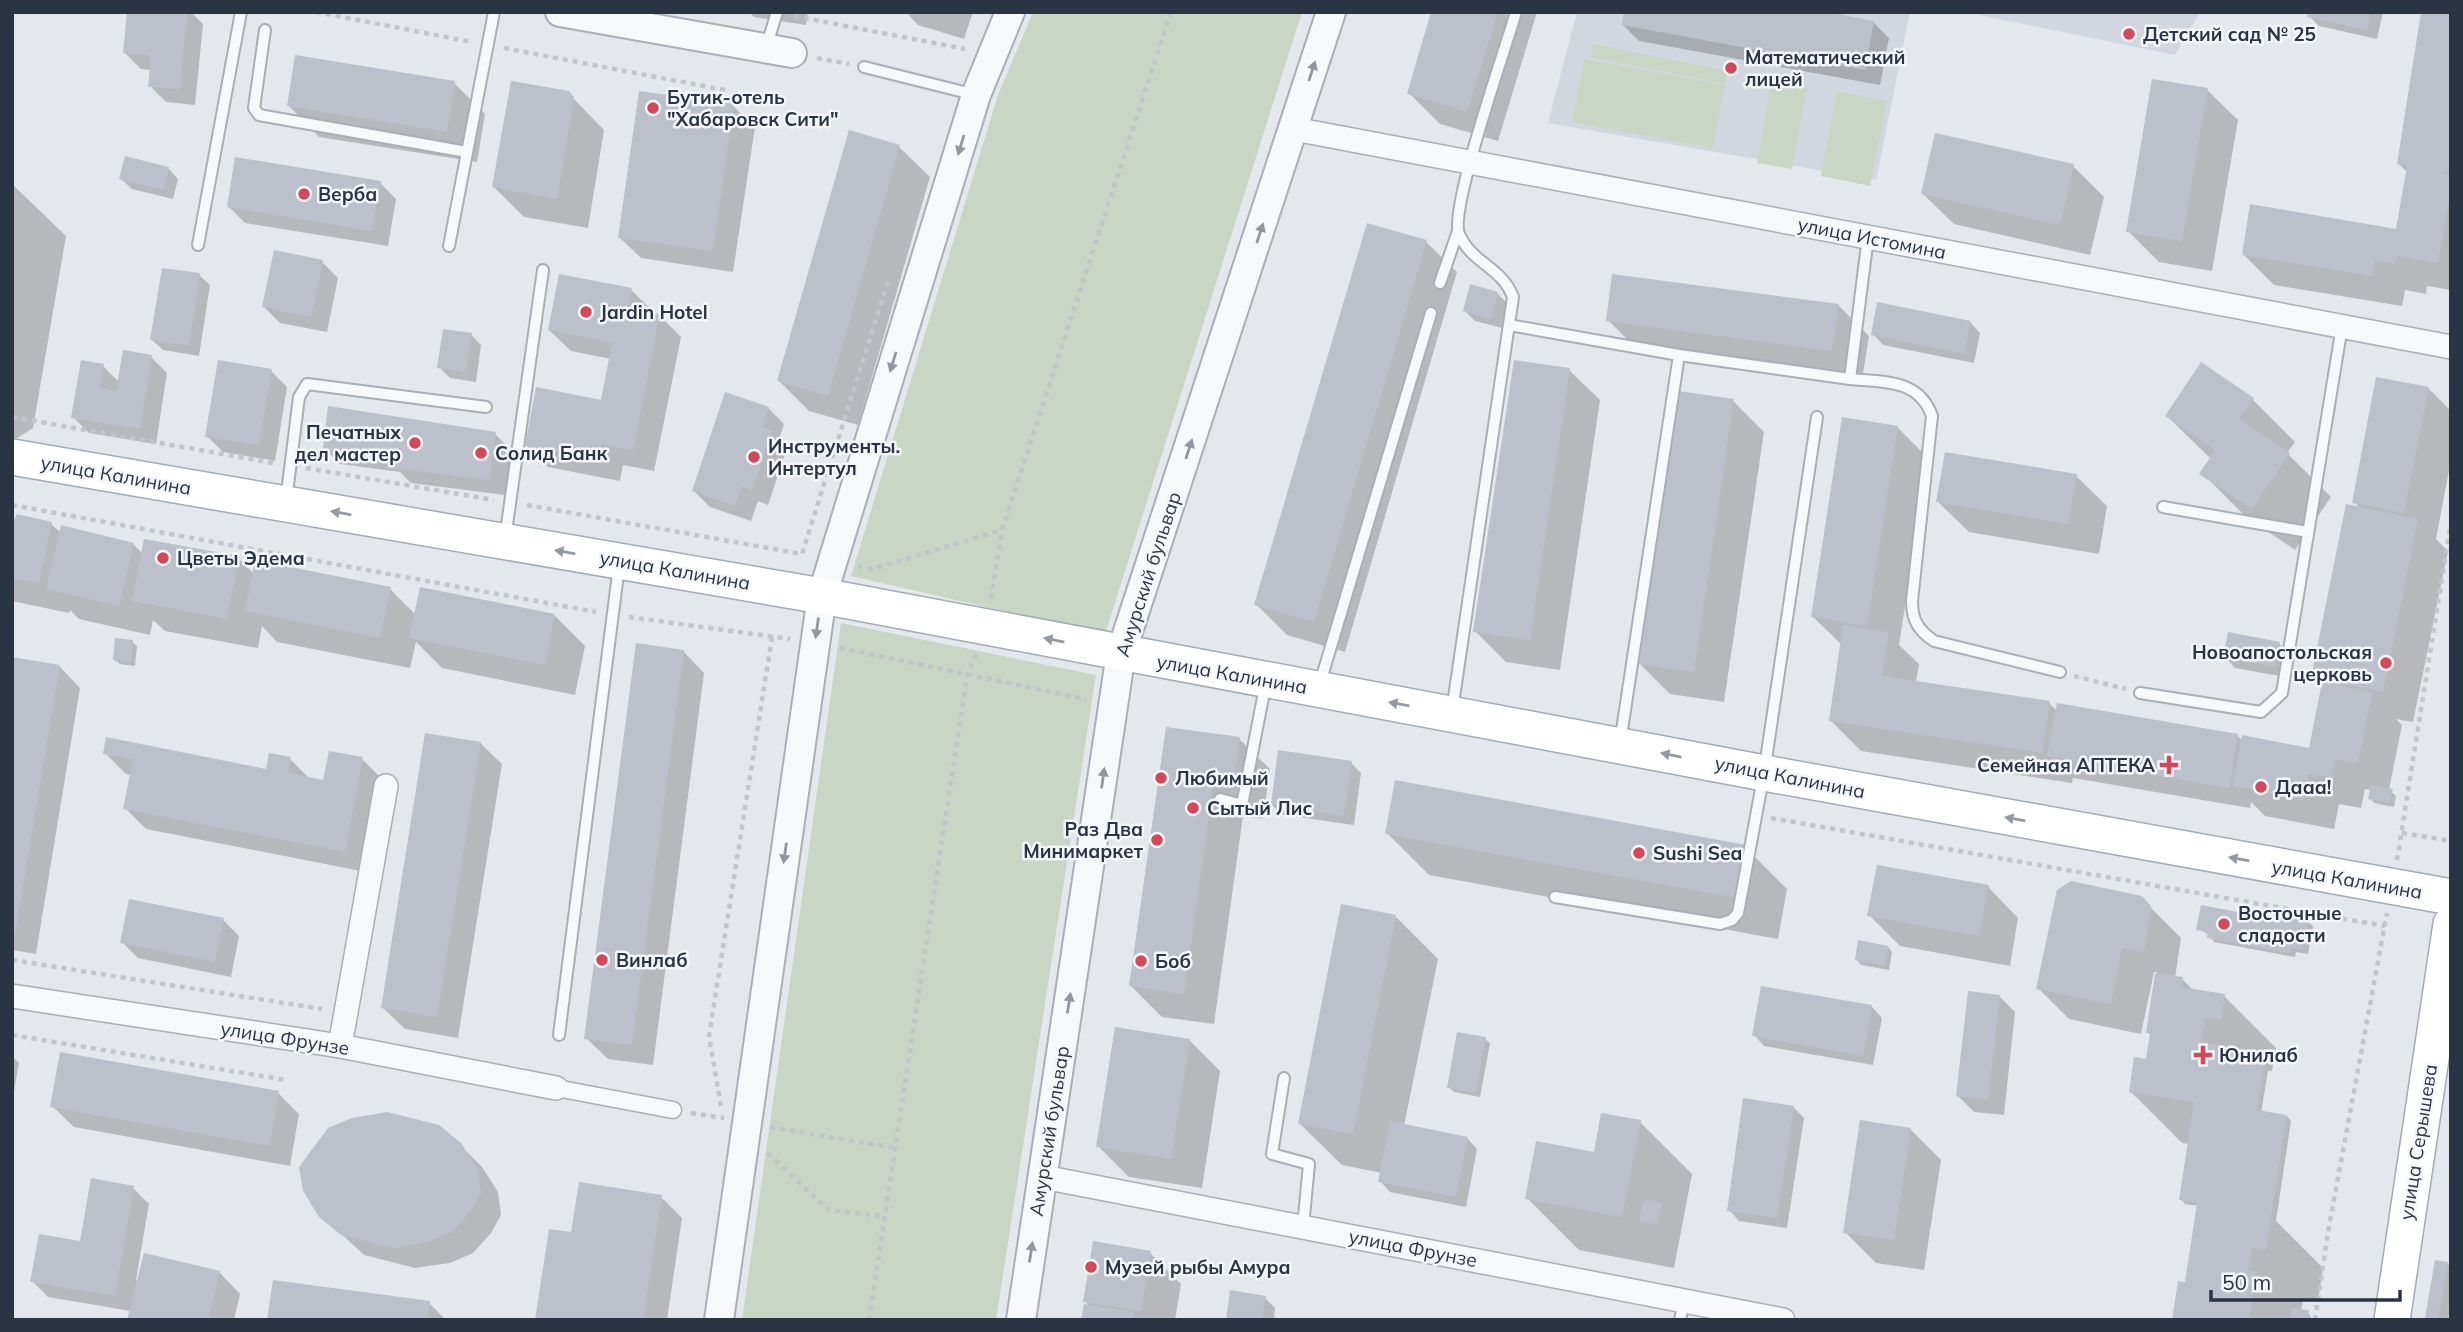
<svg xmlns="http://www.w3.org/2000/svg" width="2463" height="1332" viewBox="0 0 2463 1332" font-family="Mulish,sans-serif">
<rect width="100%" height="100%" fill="#e4e7ec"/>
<g fill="#d2d6de">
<polygon points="1577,12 1910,12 1876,180 1548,123"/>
<polygon points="1964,12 2200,12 2175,55"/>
</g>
<g fill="#c9d6c5">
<polygon points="1033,12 1302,12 1105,634 851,576 998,95"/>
<polygon points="1594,44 1728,71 1725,84 1591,57"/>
<polygon points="1584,59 1725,85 1713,148 1572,122"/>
<polygon points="1772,81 1807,88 1792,169 1757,163"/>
<polygon points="1837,91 1887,101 1870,186 1821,176"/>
<polygon points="841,623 1096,675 996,1320 742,1320"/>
</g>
<g fill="#0003">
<polygon points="128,12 191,12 203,24 195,105 166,102 150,86 151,70 141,69 125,53"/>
<polygon points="749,12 808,12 806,25 754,17"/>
<polygon points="906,12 973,12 964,39 918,25"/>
<polygon points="1433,12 1537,12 1498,141 1440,124 1409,93"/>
<polygon points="2310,12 2383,12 2377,39 2319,26 2309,16"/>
<polygon points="2451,12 2451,290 2427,286 2426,294 2405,290 2402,306 2274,285 2243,254 2397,231 2407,172 2399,164"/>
<polygon points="1873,22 1889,38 1880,85 1639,41 1623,25"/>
<polygon points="454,83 485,114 477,162 319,137 289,106"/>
<polygon points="2207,90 2238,120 2212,271 2159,262 2128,231"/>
<polygon points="568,93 604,130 588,228 524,217 493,186"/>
<polygon points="733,106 755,127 733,272 641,258 619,237"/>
<polygon points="899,147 930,177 858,425 809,411 779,381"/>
<polygon points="2073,166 2104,197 2090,255 1954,224 1923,194"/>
<polygon points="168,168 178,179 173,199 132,189 121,179"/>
<polygon points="380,183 396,199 388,246 245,223 229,207"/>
<polygon points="12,184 66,236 33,428 14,440"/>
<polygon points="1426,242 1457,272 1345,652 1287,635 1256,604"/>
<polygon points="322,262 338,278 327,332 280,323 264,307"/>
<polygon points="199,275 210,285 199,356 163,350 152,340"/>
<polygon points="631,290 653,311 652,315 660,316 681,337 654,471 623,465 620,481 548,467 526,445 602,402 611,359 571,351 549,330"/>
<polygon points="1497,293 1508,304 1502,328 1475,321 1465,311"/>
<polygon points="1838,305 1869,336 1862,380 1639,351 1608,320"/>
<polygon points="1970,322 1980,333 1974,363 1883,345 1873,334"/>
<polygon points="471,335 481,345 476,382 450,378 439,367"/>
<polygon points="151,357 167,373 156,444 89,433 73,417 103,366 119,382"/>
<polygon points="2202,365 2253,400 2295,442 2287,453 2331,497 2295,550 2244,515 2202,473 2211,459 2167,416"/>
<polygon points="1569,370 1600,400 1560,670 1506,662 1475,631"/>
<polygon points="271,371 287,387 275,461 223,452 207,436"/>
<polygon points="2428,388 2451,411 2451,460 2436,539 2448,551 2413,722 2396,719 2402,725 2389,790 2396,796 2394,807 2374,803 2370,798 2372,790 2365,789 2361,808 2339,804 2334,829 2265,816 2251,802 2250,808 2073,778 2072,783 1861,751 1830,720 1842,645 1813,617 1897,427 1928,458 1899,645 1919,664 1916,682 2049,703 2057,711 2238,736 2243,742 2310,750 2323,687 2313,677 2360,508 2354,502"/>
<polygon points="1733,401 1764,432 1724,702 1670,694 1639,663"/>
<polygon points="768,408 784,424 779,440 787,448 768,505 758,501 751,521 710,507 694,491"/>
<polygon points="495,434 511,450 505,495 411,483 400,472 340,464 324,448"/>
<polygon points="2076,476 2107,506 2099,554 1969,532 1938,502"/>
<polygon points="51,524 61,533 133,544 143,554 238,558 254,574 390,589 416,615 554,615 585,646 575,695 442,668 416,642 410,668 277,642 262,626 258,648 165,631 153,620 150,635 79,619 70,610 69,613 12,601 12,525"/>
<polygon points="132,642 137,646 135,666 120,664 115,660"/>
<polygon points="2279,644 2290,654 2285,677 2235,668 2225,657"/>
<polygon points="683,651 704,673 653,1065 608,1059 586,1038"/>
<polygon points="12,659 59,666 80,688 36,954 12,950"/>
<polygon points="1167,729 1239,739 1270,769 1263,819 1243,816 1214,1024 1162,1017 1131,986"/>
<polygon points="480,743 502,764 458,1038 405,1029 383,1008"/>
<polygon points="105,753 268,771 290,759 310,779 325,782 362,759 383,780 366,872 146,829 125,808 132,775 126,774"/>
<polygon points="1351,763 1361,773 1354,825 1283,815 1272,805"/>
<polygon points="1387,833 1745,847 1787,889 1778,939 1429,875"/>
<polygon points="1988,887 2018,918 2010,966 1900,946 1869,915"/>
<polygon points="2141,898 2181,938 2175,978 2182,979 2194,991 2224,996 2276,1048 2272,1071 2268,1071 2261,1113 2287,1116 2291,1121 2276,1221 2323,1268 2318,1301 2303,1299 2301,1311 2308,1312 2312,1320 2174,1320 2186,1284 2199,1206 2185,1204 2181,1199 2189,1144 2182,1143 2130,1091 2147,1061 2151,1036 2148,1032 2157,972 2154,972 2141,1034 2069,1019 2038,988"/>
<polygon points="1396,917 1438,959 1404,1126 1467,1138 1477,1149 1466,1207 1390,1192 1380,1181 1382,1173 1342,1165 1299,1123"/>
<polygon points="223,920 239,936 231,977 138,958 122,942"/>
<polygon points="2270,920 2308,922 2313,926 2308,954 2296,952 2295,957 2214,942 2210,935 2198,929"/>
<polygon points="1888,947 1892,952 1889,970 1861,965 1857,960"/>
<polygon points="1999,996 2015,1012 2004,1115 1974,1112 1958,1096"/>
<polygon points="1872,1007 1882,1018 1873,1065 1764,1046 1754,1035"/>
<polygon points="1485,1039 1490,1043 1480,1097 1454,1092 1449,1087"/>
<polygon points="1189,1040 1220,1071 1202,1188 1129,1177 1098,1146"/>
<polygon points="12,1056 19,1063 12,1103"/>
<polygon points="278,1093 299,1114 290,1166 74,1127 52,1106"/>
<polygon points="1793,1107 1804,1118 1787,1228 1739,1221 1729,1210"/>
<polygon points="1640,1122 1692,1174 1674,1268 1579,1250 1527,1198"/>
<polygon points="1910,1129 1941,1160 1924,1270 1876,1263 1845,1232"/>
<polygon points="460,1145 482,1167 498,1192 501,1215 491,1233 473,1253 450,1263 415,1268 364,1255 321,1215"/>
<polygon points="133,1188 149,1204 136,1280 219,1272 240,1294 234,1320 129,1320 131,1311 48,1297 32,1281 81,1243"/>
<polygon points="661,1197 682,1218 667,1320 536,1320 573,1234"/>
<polygon points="1150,1253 1181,1284 1175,1320 1083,1320 1090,1307 1085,1301"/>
<polygon points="2447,1263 2451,1267 2450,1320 2430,1320 2427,1317"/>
<polygon points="1265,1298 1275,1308 1274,1320 1227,1320"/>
<polygon points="429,1303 446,1320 269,1320"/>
</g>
<g fill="#bbc0ca">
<polygon points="127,12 187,12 180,89 148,87 151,56 123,53"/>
<polygon points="1431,12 1498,12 1467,112 1407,94"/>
<polygon points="1624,12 1828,12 1874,21 1865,70 1622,25"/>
<polygon points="2308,12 2371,12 2367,30 2307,17"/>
<polygon points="2421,12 2451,12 2451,172 2440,172 2451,174 2451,190 2438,263 2397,256 2395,264 2375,260 2372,276 2242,255 2250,204 2396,229 2407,166 2397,164"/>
<polygon points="295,55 455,81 447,132 287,106"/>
<polygon points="2152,79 2208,88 2182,241 2126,232"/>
<polygon points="511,81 569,91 574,97 557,199 492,187"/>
<polygon points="639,91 734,104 713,251 618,238"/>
<polygon points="849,130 900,145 828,396 777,381"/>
<polygon points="1935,133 2074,164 2060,225 1921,194"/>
<polygon points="125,156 169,167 163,190 119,179"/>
<polygon points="235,157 381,181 372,231 227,207"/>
<polygon points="1367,223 1427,240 1314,622 1254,605"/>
<polygon points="274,250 323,260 311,317 262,307"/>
<polygon points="162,268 200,273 189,346 150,340"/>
<polygon points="559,274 632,288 628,308 660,314 633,450 602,444 599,460 525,446 536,387 601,400 612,343 548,330"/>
<polygon points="1612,274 1839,304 1832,351 1606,321"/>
<polygon points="1470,284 1498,292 1491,319 1463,311"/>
<polygon points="1877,302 1971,321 1964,354 1871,335"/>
<polygon points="443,329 472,333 465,372 437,368"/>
<polygon points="123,350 152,355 140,429 71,418 81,360 104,364 100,388 116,391"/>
<polygon points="218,360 272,369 259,445 205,437"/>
<polygon points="1514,360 1570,368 1530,640 1473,632"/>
<polygon points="2201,362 2254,398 2239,419 2290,453 2252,509 2199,474 2215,450 2165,416"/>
<polygon points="2376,377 2429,387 2404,513 2352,503"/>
<polygon points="1678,391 1734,399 1694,672 1637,664"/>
<polygon points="725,392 769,407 762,427 772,431 752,490 742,486 735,506 692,491"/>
<polygon points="328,406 496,432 489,480 394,468 395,458 323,449"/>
<polygon points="1842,417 1898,426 1867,626 1811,617"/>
<polygon points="1945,452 2077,474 2068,524 1936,502"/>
<polygon points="2346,504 2418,519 2383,692 2311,678"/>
<polygon points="17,514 52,522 39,583 12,578 12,524"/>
<polygon points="61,525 134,543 119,606 46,589"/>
<polygon points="144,539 239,556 227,619 132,601"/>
<polygon points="255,560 391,587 380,638 245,611"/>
<polygon points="420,587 555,614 545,665 409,638"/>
<polygon points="1843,625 1889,632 1882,676 2050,701 2042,753 1829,721"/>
<polygon points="2228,632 2280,642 2275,667 2223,658"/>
<polygon points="115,638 133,640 131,662 113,660"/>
<polygon points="636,643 684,650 632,1045 584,1039"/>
<polygon points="12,657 60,665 15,934 12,934"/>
<polygon points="2322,682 2372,692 2358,763 2335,759 2331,778 2309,774 2304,800 2233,786 2242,735 2309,748"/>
<polygon points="2057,703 2238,734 2229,788 2047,756"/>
<polygon points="1166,727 1240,737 1233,789 1213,786 1184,994 1129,986"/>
<polygon points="425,733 481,742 437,1017 381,1008"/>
<polygon points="106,737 266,769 269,753 291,757 288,773 323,780 329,751 363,757 345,852 123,809 133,759 103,754"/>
<polygon points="1278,750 1352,761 1344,816 1271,805"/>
<polygon points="1395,780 1746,845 1736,898 1385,834"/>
<polygon points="2371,785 2393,789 2389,803 2368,799"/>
<polygon points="1877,865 1989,885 1979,936 1867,916"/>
<polygon points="2071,881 2142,896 2151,906 2144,952 2122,948 2111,1004 2036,989 2057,890"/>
<polygon points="129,899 224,918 215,962 120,943"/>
<polygon points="1341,904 1396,915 1353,1134 1298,1124"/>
<polygon points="2201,905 2269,918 2270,912 2309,920 2303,950 2292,948 2290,953 2207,938 2208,932 2196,930"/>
<polygon points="1858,940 1888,946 1885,966 1855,960"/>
<polygon points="2155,973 2183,977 2181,987 2225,994 2221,1020 2205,1018 2202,1042 2266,1053 2257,1110 2287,1115 2266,1250 2252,1248 2248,1271 2256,1272 2249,1320 2172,1320 2178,1281 2185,1282 2197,1203 2179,1200 2194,1102 2129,1092 2134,1057 2146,1059 2150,1033 2146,1033"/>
<polygon points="1761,986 1872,1005 1863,1056 1752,1036"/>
<polygon points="1968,991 2000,995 1988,1100 1956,1096"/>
<polygon points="1115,1027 1190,1039 1171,1159 1096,1147"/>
<polygon points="1457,1032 1486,1037 1476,1093 1447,1088"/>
<polygon points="60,1052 279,1091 269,1146 50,1107"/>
<polygon points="1743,1098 1794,1106 1777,1218 1727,1211"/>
<polygon points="387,1112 439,1125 461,1143 478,1169 481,1193 470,1212 452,1232 428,1242 393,1248 341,1235 319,1217 303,1191 299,1167 328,1128 352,1118"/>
<polygon points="1601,1113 1641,1120 1622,1217 1525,1199 1536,1141 1594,1152"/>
<polygon points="1860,1120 1911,1128 1894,1240 1843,1233"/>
<polygon points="1390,1121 1468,1137 1456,1197 1378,1182"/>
<polygon points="91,1178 134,1186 115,1296 30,1282 39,1234 80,1241"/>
<polygon points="579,1182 662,1195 643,1320 535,1320 549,1229 571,1232"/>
<polygon points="1644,1199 1662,1203 1657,1225 1639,1221"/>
<polygon points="1093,1241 1151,1251 1141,1311 1083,1302"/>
<polygon points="144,1253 220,1271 208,1320 127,1320"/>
<polygon points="2435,1260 2448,1262 2438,1320 2425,1318"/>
<polygon points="273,1280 430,1301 427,1320 267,1320"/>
<polygon points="1230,1290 1266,1296 1262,1320 1226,1320"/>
<polygon points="1084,1304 1134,1312 1133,1320 1081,1320"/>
<polygon points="2292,1308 2309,1310 2307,1320 2290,1320"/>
</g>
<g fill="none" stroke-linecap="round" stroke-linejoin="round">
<g stroke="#a9aeb7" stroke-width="14">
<g id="service">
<polyline points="265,30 254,108 259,115 467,152"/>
<polyline points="766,48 777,12"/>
<polyline points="864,67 976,95"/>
<polyline points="198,245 241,12"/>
<polyline points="449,246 494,12"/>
<polyline points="1440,283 1458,231"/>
<polyline points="1509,325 1679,355 1620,743"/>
<polyline points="1679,355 1850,379 1868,237"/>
<path d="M1850 379C1884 382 1919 379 1932 416L1912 601C1912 620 1918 630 1934 641L2060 672"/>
<polyline points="286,501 299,397 307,384 486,407"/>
<polyline points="2163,507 2308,532"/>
<polyline points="505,539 543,270"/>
<polyline points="1320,683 1431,313"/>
<polyline points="2140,693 2261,712 2282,693 2342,326"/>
<path d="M1452 711 1513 297C1502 267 1472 264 1459 234 1449 209 1506 47 1516 12"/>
<polyline points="1220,799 1242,805 1266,682"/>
<polyline points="1555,897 1720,924 1732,920 1738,913 1764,773 1817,417"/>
<polyline points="559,1035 619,566"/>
<polyline points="1284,1078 1272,1154 1309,1164 1303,1227"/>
<polyline points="1680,1320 1684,1301"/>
</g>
</g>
<g stroke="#a9aeb7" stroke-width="19">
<polyline id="pedestrian" points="556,1088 673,1110"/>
</g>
<g stroke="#a9aeb7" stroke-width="26">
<g id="minor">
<polyline points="1294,129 2451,347"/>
<polyline points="12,996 340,1046 556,1088"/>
<polyline points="340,1046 386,786"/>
<polyline points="1043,1177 1783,1320"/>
</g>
</g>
<g stroke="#a9aeb7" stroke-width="32">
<g id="tertiary">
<polyline points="560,12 792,53"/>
<polyline points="719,1320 822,596 976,95 1010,12"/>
<polyline points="1021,1320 1121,653 1331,12"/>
</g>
</g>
<g stroke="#a3abb8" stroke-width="38">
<g id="primary">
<polyline points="12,457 822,596 1764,773 2451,897"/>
<polyline points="2392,1320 2451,924"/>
</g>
</g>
<g stroke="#c2c5cb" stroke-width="4.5" stroke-dasharray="5 5" stroke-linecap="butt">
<polyline points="316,12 472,42"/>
<polyline points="794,16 965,49"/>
<polyline points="504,48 730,91"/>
<polyline points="817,58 849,64"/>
<polyline points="12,417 273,463"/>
<polyline points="306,468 494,500"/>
<polyline points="12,505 596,612"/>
<polyline points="527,505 802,554 888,281"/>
<polyline points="858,566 872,569 1002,530"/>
<polyline points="991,599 1002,530 1171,12"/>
<polyline points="629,617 790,639"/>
<polyline points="840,648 1086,699"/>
<polyline points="2074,676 2126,689"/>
<polyline points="1771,818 2385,926"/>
<polyline points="2402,833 2451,841"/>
<polyline points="2397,860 2451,522"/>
<polyline points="12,960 322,1009"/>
<polyline points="12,1035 286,1080"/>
<polyline points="721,1106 709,1036 772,637"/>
<polyline points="691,1113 724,1118"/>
<polyline points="770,1127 895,1148"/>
<polyline points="768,1153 828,1210 885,1216"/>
<polyline points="869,1320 967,676 976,654"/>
<polyline points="2315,1320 2328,1232 2387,913"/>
<polyline points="2449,1320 2451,1303"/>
</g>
<use href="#service" stroke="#f7f8fa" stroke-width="10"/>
<use href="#pedestrian" stroke="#f7f8fa" stroke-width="16"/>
<use href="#minor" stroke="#f7f8fa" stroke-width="23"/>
<use href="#tertiary" stroke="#f7f8fa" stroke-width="28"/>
<use href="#primary" stroke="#fff" stroke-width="35"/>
</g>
<defs><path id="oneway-solid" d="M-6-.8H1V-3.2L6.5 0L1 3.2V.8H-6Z" transform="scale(1.75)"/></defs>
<g fill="#9196a0">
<use href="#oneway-solid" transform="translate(1312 71) rotate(-72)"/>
<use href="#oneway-solid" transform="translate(961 145) rotate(107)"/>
<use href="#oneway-solid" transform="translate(1260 233) rotate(-72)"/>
<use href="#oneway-solid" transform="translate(893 362) rotate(107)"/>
<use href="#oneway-solid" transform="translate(1189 449) rotate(-72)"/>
<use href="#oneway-solid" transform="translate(817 628) rotate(98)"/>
<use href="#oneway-solid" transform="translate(1103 778) rotate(-82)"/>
<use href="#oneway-solid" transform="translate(785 853) rotate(98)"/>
<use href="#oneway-solid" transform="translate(1069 1003) rotate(-81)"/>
<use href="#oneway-solid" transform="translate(1031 1252) rotate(-81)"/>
</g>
<g fill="#959aa2">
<use href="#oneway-solid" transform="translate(341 513) rotate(-170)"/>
<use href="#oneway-solid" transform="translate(565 552) rotate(-170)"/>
<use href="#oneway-solid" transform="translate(1054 640) rotate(-169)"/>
<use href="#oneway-solid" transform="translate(1399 704) rotate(-170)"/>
<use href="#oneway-solid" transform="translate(1671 755) rotate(-169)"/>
<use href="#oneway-solid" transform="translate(2015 819) rotate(-170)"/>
<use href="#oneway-solid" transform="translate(2239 859) rotate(-170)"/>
</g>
<g fill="#d1495b" stroke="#f4f6f9" stroke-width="2.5">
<circle cx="2129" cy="34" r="7"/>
<circle cx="1731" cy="68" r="7"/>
<circle cx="653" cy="108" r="7"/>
<circle cx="304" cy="194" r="7"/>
<circle cx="586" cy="312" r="7"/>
<circle cx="415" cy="443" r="7"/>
<circle cx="481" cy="453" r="7"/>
<circle cx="754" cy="457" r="7"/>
<circle cx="163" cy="558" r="7"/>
<circle cx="2386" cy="663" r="7"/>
<path d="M2165.5 754.5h7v7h7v7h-7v7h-7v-7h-7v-7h7z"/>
<circle cx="1161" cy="778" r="7"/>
<circle cx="2261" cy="787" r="7"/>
<circle cx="1193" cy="808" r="7"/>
<circle cx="1157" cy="840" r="7"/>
<circle cx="1639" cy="853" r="7"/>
<circle cx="2224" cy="924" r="7"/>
<circle cx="602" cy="960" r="7"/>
<circle cx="1141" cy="961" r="7"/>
<path d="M2199.5 1044.5h7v7h7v7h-7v7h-7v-7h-7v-7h7z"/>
<circle cx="1091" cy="1267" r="7"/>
</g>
<g text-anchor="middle" stroke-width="5" stroke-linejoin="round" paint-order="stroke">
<g font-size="19" font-weight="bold" fill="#2b3445" stroke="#f4f6f9" text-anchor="start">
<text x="2143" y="41">Детский сад № 25</text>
<text x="1745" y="64">Математический<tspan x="1745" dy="22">лицей</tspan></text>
<text x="667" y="104">Бутик-отель<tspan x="667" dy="22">"Хабаровск Сити"</tspan></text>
<text x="318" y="201">Верба</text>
<text x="600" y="319">Jardin Hotel</text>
<text x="401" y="439" text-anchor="end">Печатных<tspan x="401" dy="22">дел мастер</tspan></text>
<text x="768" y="453">Инструменты.<tspan x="768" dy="22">Интертул</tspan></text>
<text x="495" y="460">Солид Банк</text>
<text x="177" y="565">Цветы Эдема</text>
<text x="2372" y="659" text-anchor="end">Новоапостольская<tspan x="2372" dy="22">церковь</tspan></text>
<text x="2155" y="772" text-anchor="end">Семейная АПТЕКА</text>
<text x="1175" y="785">Любимый</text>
<text x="2275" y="794">Дааа!</text>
<text x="1207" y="815">Сытый Лис</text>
<text x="1143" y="836" text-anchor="end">Раз Два<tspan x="1143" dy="22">Минимаркет</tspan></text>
<text x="1653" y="860">Sushi Sea</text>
<text x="2238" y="920">Восточные<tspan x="2238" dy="22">сладости</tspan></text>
<text x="616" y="967">Винлаб</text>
<text x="1155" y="968">Боб</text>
<text x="2219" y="1062">Юнилаб</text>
<text x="1105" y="1274">Музей рыбы Амура</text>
</g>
<g font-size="19" fill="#2b3445" stroke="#f4f6f9">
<text transform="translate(1872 238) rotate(11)" y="7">улица Истомина</text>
<text transform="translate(116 475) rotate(10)" y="7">улица Калинина</text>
<text transform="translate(675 570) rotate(10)" y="7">улица Калинина</text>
<text transform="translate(1148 574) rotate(-72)" y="7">Амурский бульвар</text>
<text transform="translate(1232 674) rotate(10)" y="7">улица Калинина</text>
<text transform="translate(1790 777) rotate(11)" y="7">улица Калинина</text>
<text transform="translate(2347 879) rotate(10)" y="7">улица Калинина</text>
<text transform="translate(285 1038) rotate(9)" y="7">улица Фрунзе</text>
<text transform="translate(1049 1131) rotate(-81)" y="7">Амурский бульвар</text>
<text transform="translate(2418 1142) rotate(-81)" y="7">улица Серышева</text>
<text transform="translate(1413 1248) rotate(11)" y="7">улица Фрунзе</text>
</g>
</g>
<rect width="2463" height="1332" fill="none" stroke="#2b3445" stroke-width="28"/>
<path d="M2211 1290v10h189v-10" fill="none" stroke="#2b3445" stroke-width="3.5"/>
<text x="2222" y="1290" font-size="21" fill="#2b3445" stroke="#f4f6f9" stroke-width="5" paint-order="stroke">50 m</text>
</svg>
